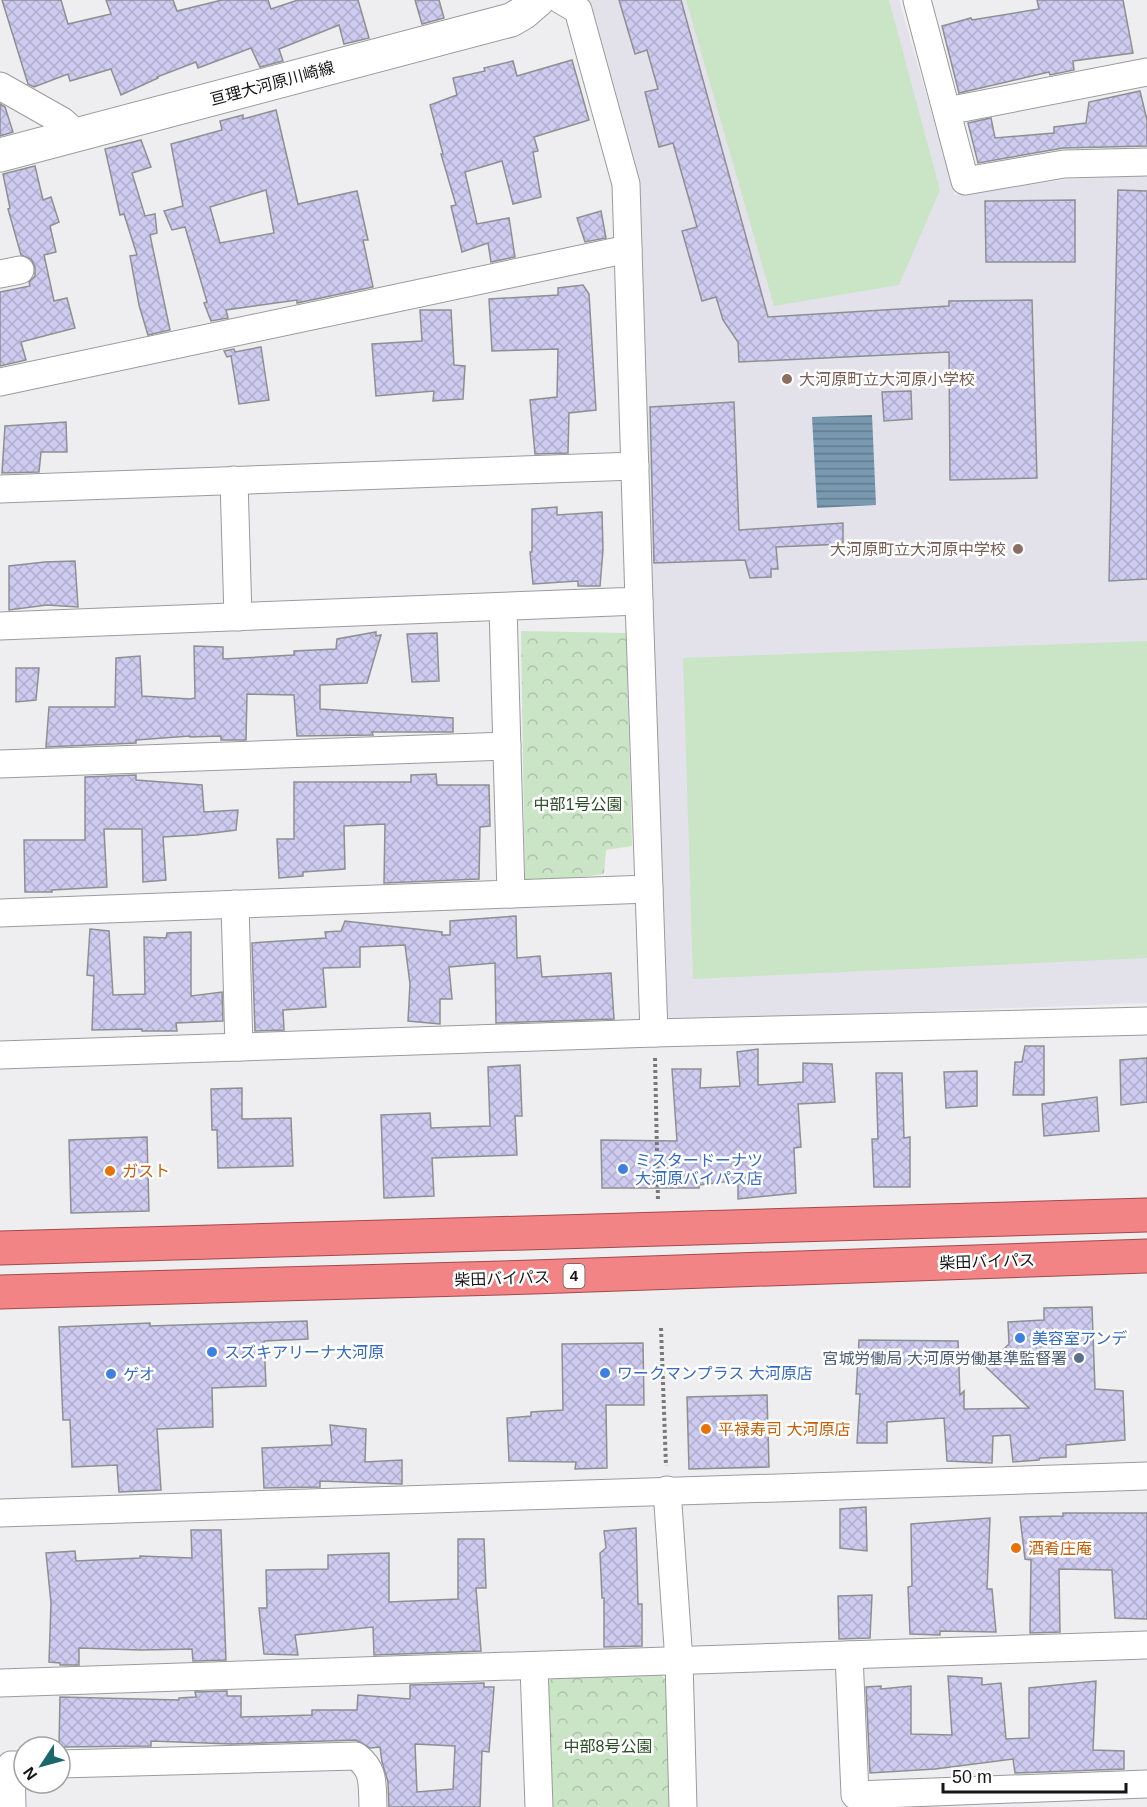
<svg xmlns="http://www.w3.org/2000/svg" width="1147" height="1807" viewBox="0 0 1147 1807" font-family="Arial,'Noto Sans JP',sans-serif">
<defs>
<pattern id="park-crowns" width="20" height="18" patternUnits="userSpaceOnUse" patternTransform="scale(1.5)"><rect width="20" height="18" fill="#cae4c6"/><path d="M2 6a3 3 0 1 1 6 0M12 15a3 3 0 1 1 6 0" fill="none" stroke="#adc3a9"/></pattern>
<pattern id="water-rules" width="6" height="5" patternUnits="userSpaceOnUse" patternTransform="scale(1.5)"><rect width="6" height="5" fill="#7899af"/><path d="M0 2.5h6" fill="none" stroke="#617c8d"/></pattern>
<pattern id="building-cross-hatch" width="8" height="8" patternUnits="userSpaceOnUse" patternTransform="scale(1.5)"><rect width="8" height="8" fill="#cecbf0"/><path d="M0 0l8 8M0 8l8-8" fill="none" stroke="#b0adcd"/></pattern>
</defs>
<rect width="100%" height="100%" fill="#eeeef0"/>
<polygon fill="#e3e2eb" points="577,0 899,0 955,195 1070,179 1147,175 1147,1003 665,1021 653,615 630,185"/>
<g fill="url(#park-crowns)">
<polygon points="521,631 626,633 632,846 606,850 604,874 525,884"/>
<polygon points="661,1674 667,1682 670,1807 550,1807 545,1684 553,1678"/>
</g>
<g fill="#cae4c6">
<polygon points="686,0 889,0 940,190 899,285 774,306"/>
<polygon points="1147,641 1147,958 693,979 683,658"/>
</g>
<polygon fill="url(#water-rules)" points="872,415 876,505 817,508 812,417"/>
<g fill="url(#building-cross-hatch)" stroke="#8f8f91" stroke-width="1.5" fill-rule="evenodd">
<polygon points="2,0 61,0 68,24 111,14 106,0 173,0 177,11 222,0 268,0 271,9 298,0 358,0 369,38 344,44 339,25 279,49 283,61 260,67 251,48 198,68 196,62 157,77 158,78 121,95 111,69 70,81 68,74 34,87 28,84"/>
<polygon points="415,0 439,0 444,18 422,24"/>
<polygon points="619,0 681,0 768,317 949,306 949,301 1032,300 1037,478 950,480 949,352 739,362 738,342 723,320 716,297 702,301 682,231 697,227 673,143 659,147 645,92 658,89 647,50 635,54"/>
<polygon points="1037,0 1123,0 1133,53 1073,61 1074,70 1050,75 1049,72 959,93 942,26 971,18 972,20 1039,9"/>
<polygon points="572,60 589,120 534,137 538,151 533,152 541,197 513,204 502,161 465,172 477,224 509,218 515,257 491,262 488,243 462,252 451,206 456,205 441,154 443,154 430,105 457,95 453,78 485,71 484,68 513,61 517,76"/>
<polygon points="1140,91 1147,120 1147,146 1063,148 978,163 968,123 991,118 995,138 1054,133 1054,127 1086,123 1089,102"/>
<polygon points="0,104 5,107 13,132 0,136"/>
<path d="M276 110 298 204 357 191 368 240H363L373 287 297 303V300L226 310 228 318 211 321 204 303 207 302 185 227 172 230 164 211 183 206 171 144 222 130 220 121 243 115V119ZM266 190 274 233 220 243 210 207Z"/>
<polygon points="141,140 151,167 132,173 145,216 155,214 157,233 150,235 170,330 148,335 139,305 130,256 137,255 124,214 120,215 105,149"/>
<polygon points="35,166 43,200 51,197 59,222 50,226 56,252 44,255 54,301 67,298 75,328 21,342 26,360 0,366 0,292 30,286 29,282 35,276 35,267 31,259 21,255 8,209 10,208 3,174"/>
<polygon points="1118,190 1147,191 1147,579 1109,581"/>
<polygon points="1075,200 1075,262 986,262 985,201"/>
<polygon points="601,211 606,238 585,242 577,218"/>
<polygon points="583,285 589,294 596,410 569,413 568,453 535,454 530,400 557,397 558,349 492,351 489,299 558,295 558,288"/>
<polygon points="420,310 451,310 454,365 465,366 463,399 433,401 434,391 376,396 372,344 422,341"/>
<polygon points="261,347 269,400 239,404 231,356 227,357 224,351 234,349 235,352"/>
<polygon points="911,391 912,419 884,421 882,392"/>
<polygon points="734,402 739,530 843,523 843,544 776,547 778,569 771,569 771,577 750,578 745,560 654,563 650,407"/>
<polygon points="66,422 67,452 41,452 39,472 2,473 5,426"/>
<polygon points="557,507 557,515 602,512 603,550 600,586 578,586 578,581 533,584 530,552 532,552 532,509"/>
<polygon points="75,561 78,607 47,605 9,610 9,566 45,562"/>
<polygon points="376,632 376,636 381,635 367,683 320,685 320,709 453,718 453,732 372,732 373,735 297,736 294,695 247,694 246,740 221,740 221,736 190,737 190,736 136,740 136,743 46,747 49,707 115,707 116,658 140,656 142,696 190,699 195,698 194,646 223,647 223,659 294,655 294,651 336,649 337,639"/>
<polygon points="437,633 439,681 412,682 407,634"/>
<polygon points="16,668 39,668 36,700 16,702"/>
<polygon points="436,774 437,785 489,785 490,826 480,827 479,879 384,883 385,824 344,826 345,869 303,872 303,876 279,878 277,839 294,839 294,782 411,782 411,775"/>
<polygon points="136,775 136,780 202,785 204,812 238,810 236,830 197,835 163,837 166,880 143,882 142,829 104,829 107,887 52,890 52,892 25,892 24,840 85,840 85,777"/>
<polygon points="516,916 517,958 540,956 542,977 611,973 614,1019 496,1023 495,963 449,967 452,999 440,999 440,1024 408,1021 410,984 405,945 360,947 360,967 323,968 326,1007 283,1010 284,1030 255,1031 252,943 326,938 325,932 341,931 345,921 442,932 442,935 450,935 450,921"/>
<polygon points="90,929 109,931 113,995 145,994 144,937 166,938 167,933 191,932 191,996 222,992 223,1021 176,1023 177,1031 142,1031 142,1029 92,1030 94,976 87,975"/>
<polygon points="1025,1046 1044,1046 1044,1095 1013,1095 1015,1062 1022,1062"/>
<polygon points="758,1049 758,1085 803,1082 803,1063 832,1064 835,1102 798,1104 801,1147 794,1148 796,1193 738,1199 738,1180 699,1185 699,1188 602,1188 601,1140 677,1141 672,1069 701,1069 700,1088 740,1086 737,1052"/>
<polygon points="1147,1058 1147,1102 1121,1105 1120,1060"/>
<polygon points="520,1065 522,1116 515,1116 517,1155 432,1158 434,1196 384,1198 381,1115 430,1113 431,1128 490,1126 488,1067"/>
<polygon points="977,1071 977,1106 946,1108 944,1072"/>
<polygon points="876,1073 902,1073 904,1138 910,1137 910,1187 874,1187 872,1139 878,1139"/>
<polygon points="242,1088 242,1119 291,1118 293,1166 218,1168 217,1130 212,1130 211,1089"/>
<polygon points="1097,1097 1099,1131 1044,1136 1042,1104"/>
<polygon points="147,1137 149,1211 71,1213 69,1140"/>
<polygon points="1092,1307 1095,1389 1123,1391 1125,1440 1066,1445 1066,1457 1040,1458 1039,1460 1013,1462 1010,1435 993,1436 992,1463 947,1461 944,1418 887,1422 887,1443 857,1443 860,1394 856,1394 859,1340 958,1341 960,1395 964,1391 964,1409 1029,1408 986,1367 1009,1344 1008,1322 1044,1320 1044,1308"/>
<polygon points="307,1321 308,1339 264,1341 266,1386 212,1388 213,1427 157,1429 161,1490 119,1492 117,1465 72,1467 70,1420 63,1420 59,1327 150,1323 150,1326"/>
<polygon points="643,1343 644,1405 606,1405 607,1468 575,1469 576,1462 509,1461 507,1418 531,1416 531,1412 563,1410 562,1344"/>
<polygon points="767,1395 769,1467 689,1469 687,1397"/>
<polygon points="330,1425 366,1429 365,1462 402,1460 402,1484 320,1481 320,1487 264,1488 262,1448 332,1445"/>
<polygon points="866,1507 867,1551 840,1548 840,1509"/>
<polygon points="1063,1513 1147,1513 1147,1619 1115,1618 1112,1570 1059,1569 1060,1632 1030,1633 1031,1560 1025,1559 1020,1517 1063,1516"/>
<polygon points="990,1518 987,1589 992,1589 996,1632 940,1631 940,1635 910,1634 908,1587 912,1586 911,1524"/>
<polygon points="636,1528 638,1604 642,1604 642,1646 604,1647 604,1598 602,1598 600,1553 606,1548 604,1531"/>
<polygon points="191,1530 221,1530 226,1660 193,1661 192,1649 141,1650 79,1648 79,1665 60,1665 60,1663 49,1662 51,1603 46,1553 75,1551 76,1561 140,1558 140,1556 192,1558"/>
<polygon points="458,1539 484,1539 486,1588 476,1588 481,1651 374,1655 373,1627 295,1635 298,1655 264,1654 259,1608 267,1608 266,1570 328,1569 328,1555 389,1553 389,1602 458,1599"/>
<polygon points="872,1595 870,1638 839,1639 838,1596"/>
<polygon points="948,1676 982,1678 982,1685 1001,1683 1006,1739 1029,1738 1029,1688 1096,1681 1093,1750 1124,1751 1124,1769 1015,1773 1013,1759 935,1769 870,1773 866,1687 881,1686 881,1689 911,1686 911,1734 952,1735"/>
<path d="M484 1683V1687H494L489 1752 482 1751 480 1807H389L388 1782 382 1762 380 1747 370 1748 356 1740 232 1744 151 1741V1746L59 1747 60 1697 179 1700V1698L196 1697 195 1692 227 1691V1696H241V1717L312 1715V1710H357L358 1695 410 1699V1685ZM415 1744 455 1746 453 1789 417 1792Z"/>
</g>
<g fill="none" stroke-linecap="round" stroke-linejoin="round">
<g stroke="#9b9b9d" stroke-width="29">
<g id="minor">
<polyline points="917,0 965,181 1064,164 1147,162"/>
<polyline points="0,86 62,121 77,134"/>
<polyline points="947,111 1147,72"/>
<polyline points="0,274 20,270"/>
<polyline points="0,382 628,249"/>
<polyline points="234,480 238,617"/>
<polyline points="0,489 635,466"/>
<polyline points="639,601 654,1033"/>
<polyline points="0,626 639,601 626,184 578,10 561,0"/>
<polyline points="0,764 507,746"/>
<polyline points="511,894 649,889"/>
<polyline points="235,904 239,1047"/>
<polyline points="0,913 511,894 503,607"/>
<polyline points="0,1055 654,1033 1147,1021"/>
<polyline points="667,1490 679,1661 683,1807"/>
<polyline points="0,1513 1147,1476"/>
<polyline points="849,1655 855,1795 1147,1784"/>
<polyline points="534,1666 539,1807"/>
<polyline points="0,1683 1147,1645"/>
<path d="M60 1764 356 1756C375 1770 372 1784 373 1807"/>
<polyline points="12,1807 11,1765 24,1765"/>
</g>
</g>
<g stroke="#9b9b9d" stroke-width="35">
<polyline id="tertiary" points="0,155 511,20 523,13 538,0"/>
</g>
<g stroke="#a3494b" stroke-width="35">
<g id="trunk">
<polyline points="0,1248 1147,1215"/>
<polyline points="0,1292 533,1277 1147,1256"/>
</g>
</g>
<g stroke="#787879" stroke-width="4" stroke-dasharray="3 3" stroke-linecap="butt">
<polyline points="655,1058 658,1201"/>
<polyline points="661,1328 666,1466"/>
</g>
<use href="#minor" stroke="#fff" stroke-width="27"/>
<use href="#tertiary" stroke="#fff" stroke-width="33"/>
<use href="#trunk" stroke="#f38486" stroke-width="33"/>
</g>
<g fill="#8d6e63" stroke="#fff" stroke-width="2">
<circle cx="787" cy="379" r="6"/>
<circle cx="1018" cy="549" r="6"/>
</g>
<g fill="#3f7fe0" stroke="#fff" stroke-width="2">
<circle cx="623" cy="1169" r="6"/>
<circle cx="1020" cy="1338" r="6"/>
<circle cx="212" cy="1352" r="6"/>
<circle cx="605" cy="1373" r="6"/>
<circle cx="111" cy="1374" r="6"/>
</g>
<g fill="#e8710a" stroke="#fff" stroke-width="2">
<circle cx="110" cy="1171" r="6"/>
<circle cx="706" cy="1429" r="6"/>
<circle cx="1016" cy="1548" r="6"/>
</g>
<circle fill="#5c6f8a" stroke="#fff" stroke-width="2" cx="1079" cy="1358" r="6"/>
<g text-anchor="middle" stroke-width="5" stroke-linejoin="round" paint-order="stroke">
<rect fill="#fff" stroke="#5b5b5c" stroke-width="1.5" x="563.5" y="1264" width="21" height="24" rx="4.5"/>
<g font-size="15" font-weight="bold" fill="#151516">
<text x="574" y="1281">4</text>
</g>
<g font-size="16" fill="#151516" stroke="#fff">
<text transform="translate(272 83) rotate(-15)" y="6">亘理大河原川崎線</text>
<text transform="translate(987 1261) rotate(-2)" y="6">柴田バイパス</text>
<text transform="translate(502 1278) rotate(-2)" y="6">柴田バイパス</text>
</g>
<g font-size="16" fill="#785e54" stroke="#fff" text-anchor="start">
<text x="799" y="385">大河原町立大河原小学校</text>
<text x="1006" y="555" text-anchor="end">大河原町立大河原中学校</text>
</g>
<g font-size="16" fill="#2a4f25" stroke="#fff">
<text x="578" y="810">中部1号公園</text>
<text x="608" y="1752">中部8号公園</text>
</g>
<g font-size="16" fill="#366cbe" stroke="#fff" text-anchor="start">
<text x="635" y="1166">ミスタードーナツ<tspan x="635" dy="18">大河原バイパス店</tspan></text>
<text x="1032" y="1344">美容室アンデ</text>
<text x="224" y="1358">スズキアリーナ大河原</text>
<text x="617" y="1379">ワークマンプラス 大河原店</text>
<text x="123" y="1380">ゲオ</text>
</g>
<g font-size="16" fill="#c56008" stroke="#fff" text-anchor="start">
<text x="122" y="1177">ガスト</text>
<text x="718" y="1435">平禄寿司 大河原店</text>
<text x="1028" y="1554">酒肴庄庵</text>
</g>
<g font-size="16" fill="#4e5e75" stroke="#fff" text-anchor="end">
<text x="1067" y="1364">宮城労働局 大河原労働基準監督署</text>
</g>
</g>
<g transform="translate(42 1765) rotate(234)"><circle r="28" fill="#ffffff" stroke="#a1a1a2" stroke-width="1.5"/>
<path d="M0-4.5L10 22L0 15L-10 22Z" fill="#1a676c"/>
<text y="-9" font-size="16" font-weight="bold" text-anchor="middle" fill="#151516">N</text>
</g>
<path d="M943 1783v9h183v-9" fill="none" stroke="#151516" stroke-width="3"/>
<text x="952" y="1783" font-size="18" fill="#151516" stroke="#ffffff" stroke-width="4.5" paint-order="stroke">50 m</text>
</svg>
